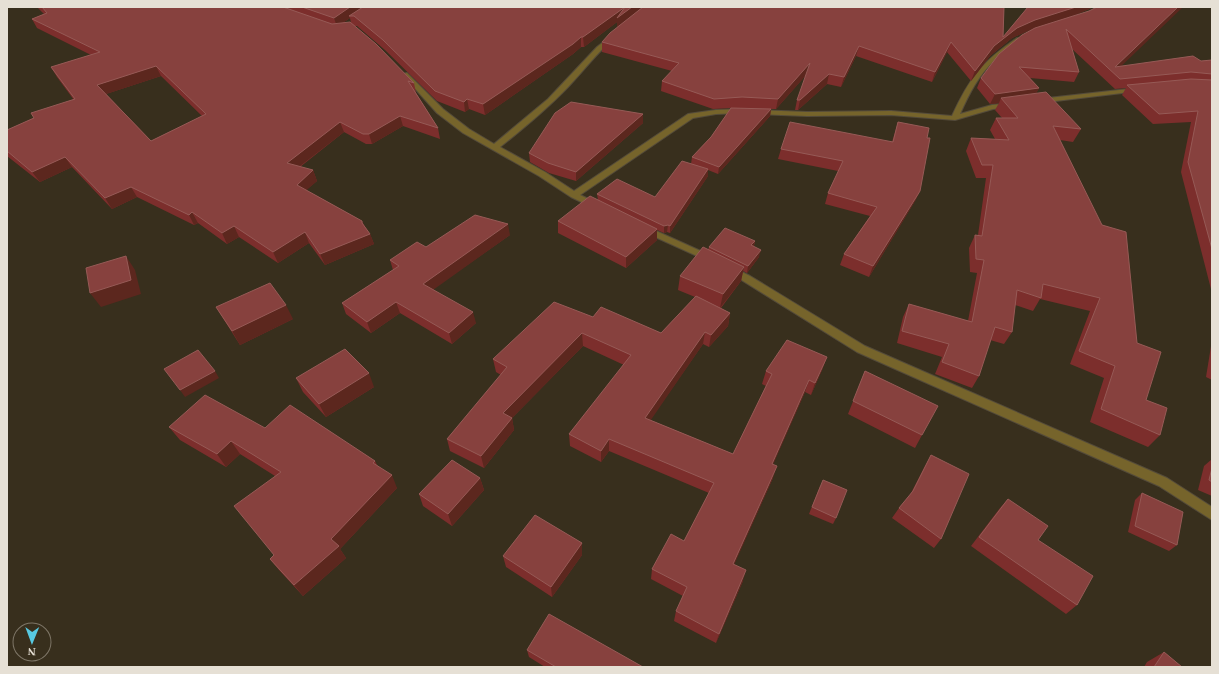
<svg xmlns="http://www.w3.org/2000/svg" width="1219" height="674" viewBox="0 0 1219 674" font-family="Georgia,serif">
<rect width="100%" height="100%" fill="#382f1d"/>
<g fill="none" stroke-linecap="round" stroke-linejoin="round">
<g stroke="#544b3a" stroke-width="2">
<g id="minor">
<path d="M611 36 614 38 613 39C597 53 584 70 569 86 548 108 524 128 500 147L545 172 574 191 688 114 716 110 742 109 746 111 742 113 716 114 693 118 580 195 599 204 600 206 599 208 596 209 571 197 539 176 463 133 437 113 402 74 407 73 443 109 469 129 494 144 548 99 597 47Z"/>
<path d="M1017 38 1022 39C1015 47 1004 52 995 60 979 74 969 94 960 114L992 105 1010 103H1013V107L993 109 955 120 891 115 807 116 757 114 753 112 757 110 807 112 891 111 952 116C970 77 982 62 1017 38Z"/>
<polygon points="1137,88 1141,90 1139,91 1039,103 1035,101 1039,99"/>
<polygon points="645,226 714,257 716,259 714,261 708,261 642,231 641,229"/>
<polygon points="730,266 750,276 865,346 1167,478 1212,507 1212,520 1159,486 857,352 727,271 725,269 727,267"/>
</g>
</g>
<use href="#minor" fill="#76642b" fill-rule="evenodd"/>
</g>
<g fill="#7c2e2c" fill-rule="evenodd">
<path d="M37 7H1004L1003 37 1028 7H1094L1072 16 1120 66 1201 61 1212 60V293L1181 172 1191 122 1153 124 1122 95 1126 88 1115 89 1072 49 1079 72 1074 82 1030 78 1039 88 1036 93 1081 129 1073 142 1060 140 1137 343 1146 400 1160 435 1148 447 1090 422 1104 378 1070 364 1090 311 1040 299 1033 311 1015 305 1012 332 1004 344 990 340 979 376 972 388 935 374 942 357 897 343 903 317 909 304 968 321 977 273 970 272 969 248 975 235H978L986 178H976L966 151 971 138 995 139 990 130 996 118H1002L995 110 999 103 990 104 977 88 981 78 1034 28 1012 38 990 56 971 81 947 52 932 82 856 56 841 87 827 84 798 110H795L797 100 806 75 776 109H771L770 116 718 174 708 170V176L670 233 667 232 664 233 657 230V240L626 268 558 233V221L598 200 597 194 655 197 691 164 692 157 711 137 731 108 713 109 661 91 662 81 672 71 602 52V42L617 28V22L584 47H581L573 54 485 115 469 109 465 112 437 101 385 50 357 26H354L414 83 416 93 438 128 440 139 403 126 372 144H366L344 132 300 167 313 170 317 181 306 190 362 221 364 225 370 234 374 244 325 265 309 243 278 263 239 237 227 244 198 223 194 225 137 197 112 209 72 167 40 182 7 156V130L34 118 74 100 57 77 51 67 91 55 37 28 32 19 44 14ZM350 18 351 23 344 22ZM161 76 202 116 151 141 106 94ZM733 108H740L765 109Z"/>
<polygon points="643,114 643,123 576,181 549,173 530,162 529,153"/>
<polygon points="898,122 927,138 920,191 915,201 869,277 840,265 844,254 870,216 825,204 828,193 838,171 778,159 781,149 892,142"/>
<polygon points="510,235 433,289 476,323 452,344 400,313 371,333 346,314 342,303 393,270 390,260 426,247"/>
<polygon points="755,241 754,246 759,257 747,273 743,271 741,281 721,308 730,313 728,326 709,347 703,344 650,420 733,454 766,386 762,384 766,371 827,357 822,370 811,395 805,392 773,464 773,478 734,564 743,581 716,643 674,621 676,611 683,596 651,579 652,569 684,541 709,493 609,451 601,462 570,446 569,434 624,365 583,346 512,418 514,430 484,468 450,451 447,439 501,375 496,372 493,359 593,317 661,333 695,297 678,290 680,276 708,250 709,247"/>
<polygon points="216,307 293,319 240,345"/>
<polygon points="1212,340 1212,380 1206,377"/>
<polygon points="865,371 922,435 915,448 848,414"/>
<polygon points="296,378 374,387 326,417 303,392"/>
<polygon points="169,427 265,428 375,461 377,465 397,488 340,549 346,558 303,596 279,570 270,559 274,556 275,476 240,454 226,467 180,440"/>
<polygon points="931,455 941,539 934,548 892,518 899,508 910,495 925,466"/>
<polygon points="1212,459 1212,496 1198,490 1204,466"/>
<polygon points="480,478 484,490 452,526 423,506 419,494"/>
<polygon points="820,486 836,518 833,524 809,514"/>
<polygon points="1142,493 1177,545 1169,551 1128,532 1135,500"/>
<polygon points="1008,499 1077,605 1066,614 971,546 1000,508"/>
<polygon points="582,543 582,555 552,597 506,567 503,556"/>
<polygon points="527,650 643,667 545,667 529,657"/>
<polygon points="1164,652 1182,667 1144,667 1147,662"/>
</g>
<g fill="#5c271e">
<polygon points="350,7 367,7 349,16 350,18 337,27 334,18"/>
<polygon points="625,7 644,7 617,28 617,22 584,47 583,37"/>
<polygon points="1076,7 1094,7 1066,19 1030,30 1012,38 990,56 971,81 975,71 994,46 1017,28 1035,20"/>
<polygon points="1178,7 1183,7 1114,73 1115,67"/>
<polygon points="581,37 581,47 573,54 485,115 483,104"/>
<polygon points="951,42 947,52 932,82 935,72"/>
<polygon points="859,46 856,56 841,87 844,77"/>
<polygon points="810,63 808,73 776,109 778,99"/>
<polygon points="156,66 161,76 103,95 97,85"/>
<polygon points="829,74 827,84 798,110 800,100"/>
<polygon points="1039,88 1034,98 1001,98 999,103 990,104 995,94"/>
<polygon points="467,99 469,109 465,112 464,102"/>
<polygon points="771,109 770,116 718,174 719,167"/>
<polygon points="643,114 643,123 576,181 576,172"/>
<polygon points="400,116 403,126 372,144 369,134"/>
<polygon points="340,122 344,132 291,173 287,163"/>
<polygon points="65,157 72,167 40,182 32,172"/>
<polygon points="708,169 708,176 670,233 670,226"/>
<polygon points="313,170 317,181 301,195 297,185"/>
<polygon points="131,187 137,197 112,209 105,198"/>
<polygon points="920,191 915,201 869,277 873,266"/>
<polygon points="192,212 198,223 194,225 189,215"/>
<polygon points="508,224 510,235 426,295 423,284"/>
<polygon points="668,225 667,232 664,233 664,226"/>
<polygon points="234,226 239,237 227,244 222,233"/>
<polygon points="657,229 657,240 626,268 626,257"/>
<polygon points="305,232 309,243 278,263 273,252"/>
<polygon points="370,234 374,244 325,265 320,254"/>
<polygon points="755,241 753,248 751,245"/>
<polygon points="761,250 759,257 747,273 748,266"/>
<polygon points="126,256 135,270 141,294 101,307 90,293"/>
<polygon points="744,267 741,281 720,308 723,294"/>
<polygon points="396,302 400,313 371,333 367,322"/>
<polygon points="286,305 293,319 240,345 232,331"/>
<polygon points="473,312 476,323 452,344 449,333"/>
<polygon points="730,313 728,326 709,347 711,335"/>
<polygon points="705,332 703,344 644,430 645,418"/>
<polygon points="582,333 583,346 512,418 514,430 484,468 481,456 503,413"/>
<polygon points="827,357 822,370 811,395 815,383"/>
<polygon points="215,371 219,378 185,397 180,390"/>
<polygon points="369,373 374,387 326,417 319,404"/>
<polygon points="809,380 805,392 768,476 772,464"/>
<polygon points="609,439 609,451 601,462 601,451"/>
<polygon points="231,441 240,454 226,467 217,454"/>
<polygon points="777,466 773,478 730,574 733,564"/>
<polygon points="392,475 397,488 340,549 346,558 303,596 294,585 331,539"/>
<polygon points="480,478 484,490 452,526 448,514"/>
<polygon points="582,543 582,555 552,597 551,587"/>
<polygon points="746,570 743,581 716,643 719,634"/>
</g>
<g fill="#87413e" stroke="#965a56" fill-rule="evenodd">
<path d="M42 7H283L332 24 350 22 376 44 414 83 408 81 438 128 400 116 369 134H363L340 122 287 163 313 170 297 185 362 221V223L370 234 320 254 305 232 273 252 234 226 222 233 192 212 189 215 131 187 105 198 65 157 32 172 7 151V130L34 118 31 113 75 99 51 67 100 52 32 19 47 13ZM156 66 206 114 151 141 97 85Z"/>
<polygon points="302,7 350,7 334,18"/>
<polygon points="363,7 625,7 583,37 581,37 573,44 483,104 467,99 464,102 435,91 383,40 354,16 349,16"/>
<polygon points="625,7 632,7 617,18"/>
<polygon points="643,7 1004,7 1003,37 1028,7 1076,7 1035,20 1017,28 994,46 975,71 951,42 935,72 859,46 844,77 829,74 800,100 797,100 810,63 778,99 742,97 714,99 662,81 679,63 602,42 610,33"/>
<polygon points="1097,7 1178,7 1115,67 1193,56 1201,61 1212,60 1212,74 1191,72 1120,79 1066,29 1079,72 1019,67 1039,88 995,94 981,78 999,54 1022,35 1035,28 1089,11"/>
<polygon points="1191,79 1212,80 1212,249 1188,162 1198,111 1159,114 1127,85"/>
<polygon points="1046,92 1081,129 1053,126 1102,225 1126,232 1137,343 1161,352 1146,400 1167,408 1160,435 1101,409 1115,366 1079,351 1100,298 1043,284 1041,298 1017,290 1012,332 995,327 979,376 942,362 949,344 902,331 909,304 972,322 984,260 976,259 975,235 982,236 993,165 982,165 971,138 1009,140 996,118 1018,118 1001,98"/>
<polygon points="571,102 643,114 576,172 548,163 529,153 555,113"/>
<polygon points="731,108 771,109 719,167 692,157 711,137"/>
<polygon points="790,122 893,142 898,122 929,128 927,138 930,138 920,191 873,266 844,254 877,207 828,193 843,161 781,149"/>
<polygon points="682,161 708,169 670,226 668,225 664,226 597,194 617,179 655,197"/>
<polygon points="590,196 657,229 626,257 558,221"/>
<polygon points="475,215 508,224 423,284 473,312 449,333 396,302 367,322 342,303 399,266 390,260 417,242 426,247"/>
<polygon points="725,228 755,241 751,245 761,250 748,266 709,247"/>
<polygon points="703,247 744,267 723,294 680,276"/>
<polygon points="126,256 131,280 90,293 86,268"/>
<polygon points="270,283 286,305 232,331 216,307"/>
<polygon points="696,296 730,313 711,335 705,332 645,418 733,454 772,374 766,371 787,340 827,357 815,383 809,380 772,464 777,466 733,564 746,570 719,634 676,611 687,587 652,569 671,534 684,541 714,483 609,439 601,451 569,434 631,355 582,333 503,413 512,418 481,456 447,439 507,367 493,359 554,302 593,317 601,307 661,333"/>
<polygon points="345,349 369,373 319,404 296,378"/>
<polygon points="198,350 215,371 180,390 164,369"/>
<polygon points="865,371 938,406 922,435 853,401"/>
<polygon points="205,395 265,428 290,405 375,461 373,463 392,475 331,539 339,546 294,585 270,559 274,555 234,506 281,472 231,441 217,454 169,427"/>
<polygon points="931,455 969,474 941,539 899,508 913,491"/>
<polygon points="452,460 480,478 448,514 419,494"/>
<polygon points="1212,468 1212,482 1209,480"/>
<polygon points="823,480 847,490 836,518 812,507"/>
<polygon points="1142,493 1183,512 1177,545 1135,526"/>
<polygon points="1008,499 1048,526 1038,540 1093,576 1077,605 979,537"/>
<polygon points="535,515 582,543 551,587 503,556"/>
<polygon points="549,614 643,667 556,667 527,650"/>
<polygon points="1164,652 1182,667 1154,667"/>
</g>
<rect width="1219" height="674" fill="none" stroke="#e6e0d5" stroke-width="16"/>
<g transform="translate(32 642) rotate(181)"><circle r="19" fill="#382f1d" stroke="#7e7667"/>
<path d="M0-3L7 15L0 10L-7 15Z" fill="#57c9e2"/>
<text y="-6" font-size="11" font-weight="bold" text-anchor="middle" fill="#e6e0d5">N</text>
</g>
</svg>
